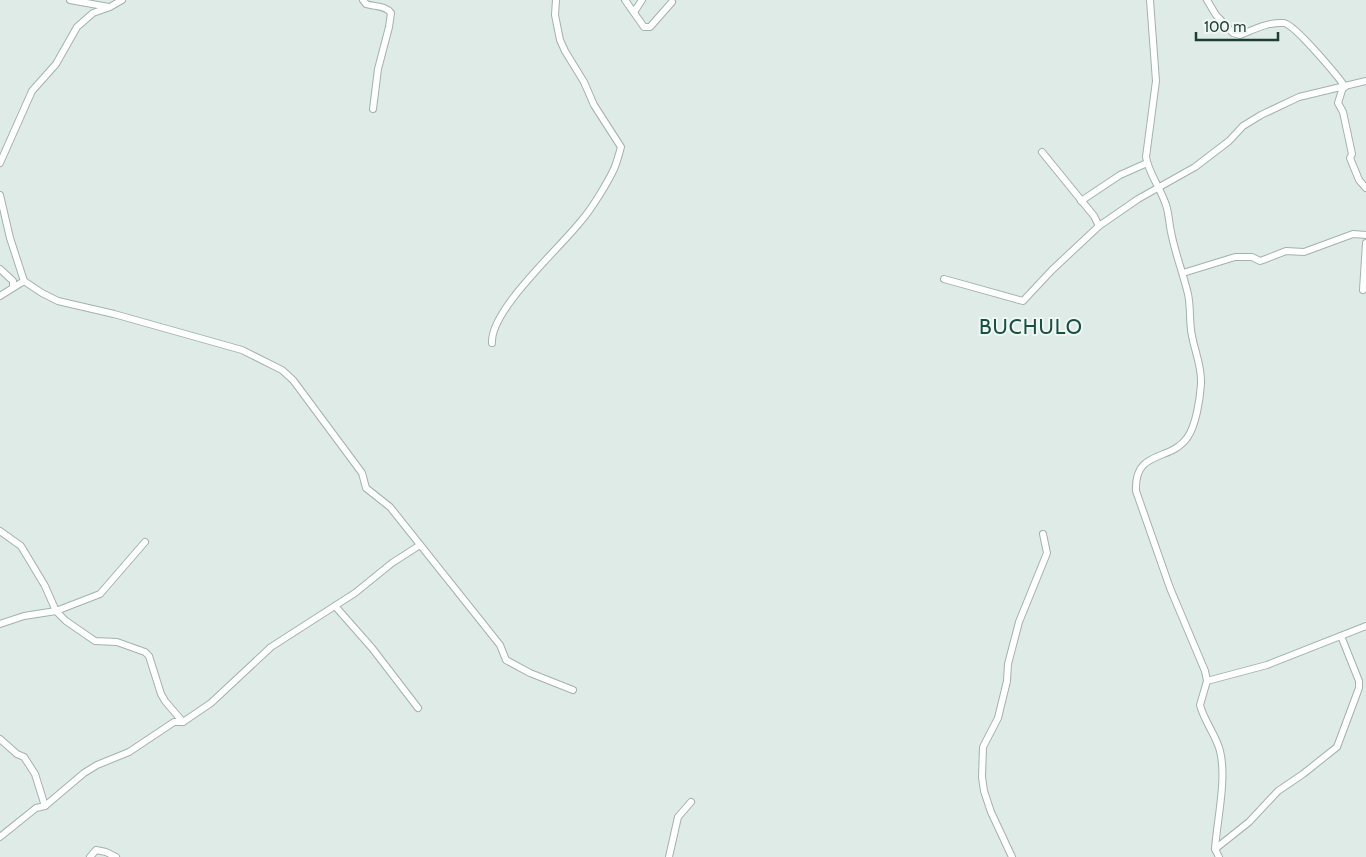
<svg xmlns="http://www.w3.org/2000/svg" width="1366" height="857" viewBox="0 0 1366 857" font-family="Cabin,sans-serif">
<rect width="100%" height="100%" fill="#deebe6"/>
<g fill="none" stroke-linecap="round" stroke-linejoin="round">
<g stroke="#a1b3ad" stroke-width="8">
<g id="street">
<polyline points="70,0 109,7"/>
<path d="M363 0 366 4C374 7 385 5 391 13L389 27 378 69 373 109"/>
<polyline points="625,0 644,27 650,27 672,2"/>
<path d="M1150 0 1156 81 1146 157C1148 172 1161 189 1166 205 1169 214 1169 223 1171 232 1175 253 1183 273 1188 294 1191 308 1189 322 1192 336 1195 352 1202 367 1201 384 1200 399 1196 426 1187 438 1170 462 1134 449 1136 491L1170 588 1205 671 1207 681 1200 705C1204 721 1216 735 1220 751 1227 779 1217 820 1215 849L1219 857"/>
<path d="M1207 0 1216 15 1233 33 1240 35C1255 29 1268 22 1284 23 1294 24 1338 76 1345 87"/>
<polyline points="634,12 642,0"/>
<polyline points="1343,87 1338,103 1343,112 1352,154 1350,158 1359,180 1366,188"/>
<polyline points="1042,152 1094,216 1099,226"/>
<polyline points="0,163 32,91 56,64 77,27 93,13 110,7 122,0"/>
<polyline points="0,195 10,238 24,281 42,293 58,301 114,314 242,350 282,370 293,380 362,473 366,488 390,507 500,645 506,660 530,673 573,690"/>
<polyline points="1081,201 1120,175 1147,163"/>
<polyline points="0,269 13,281 13,287"/>
<polyline points="1183,273 1235,257 1252,257 1260,261 1263,260 1286,251 1304,252 1353,234 1366,235"/>
<polyline points="944,279 1023,301 1052,270 1099,226 1138,199 1195,167 1229,141 1243,126 1261,115 1299,97 1366,81"/>
<polyline points="1363,290 1366,243"/>
<polyline points="0,296 24,281"/>
<path d="M492 343C490 310 560 248 581 221 591 210 608 182 614 169 617 162 619 154 621 147L594 105 584 82 565 51 560 40 555 15 556 0"/>
<polyline points="0,531 21,546 45,586 56,611 66,621 95,641 117,642 145,652 149,656 161,694 165,701 183,722"/>
<polyline points="335,606 372,648 418,708"/>
<polyline points="0,624 24,616 56,611 100,594 145,542"/>
<polyline points="1207,681 1267,665 1366,626"/>
<polyline points="0,739 17,754 24,757 35,774 45,806"/>
<polyline points="0,837 36,808 45,806 84,773 97,765 129,752 174,722 183,722 211,703 271,647 355,593 392,563 420,545"/>
<polyline points="1215,849 1249,822 1278,791 1303,774 1337,747 1359,688 1359,681 1341,636"/>
<polyline points="90,857 96,850 106,852 116,857"/>
<polyline points="669,857 678,817 691,802"/>
<polyline points="1012,857 991,812 984,791 982,777 983,747 998,718 1007,681 1008,664 1019,622 1047,553 1043,534"/>
</g>
</g>
<use href="#street" stroke="#fff" stroke-width="6"/>
</g>
<g text-anchor="middle" stroke-width="4" stroke-linejoin="round" paint-order="stroke">
<g font-size="21" letter-spacing="1" fill="#194f44" stroke="#eff7f3">
<text x="1031" y="334">BUCHULO</text>
</g>
</g>
<path d="M1196 32v8h82v-8" fill="none" stroke="#1f3c35" stroke-width="2.5"/>
<text x="1204" y="32" font-size="15" fill="#1f3c35" stroke="#eff7f3" stroke-width="4" paint-order="stroke">100 m</text>
</svg>
